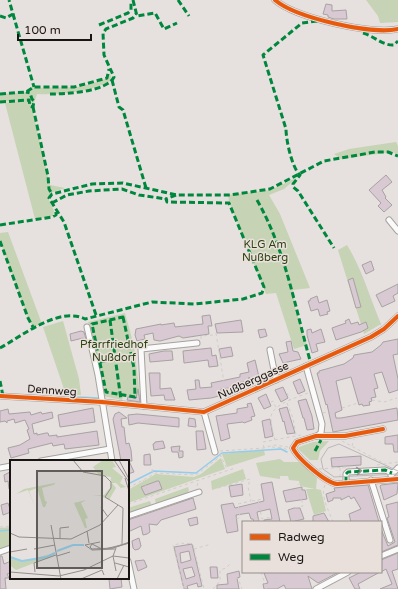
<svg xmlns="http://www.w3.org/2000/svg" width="398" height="589" viewBox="0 0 398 589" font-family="'Varela Round',sans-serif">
<rect width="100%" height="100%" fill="#e6e1de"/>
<g fill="#c6d3b4">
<polygon points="366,0 398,0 398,22 380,23 378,16"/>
<path d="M110 72 112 80C90 92 61 95 37 94L34 103 31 104 50 185 65 188 50 193 49 200 54 211 53 216 35 219 5 103 24 100 0 102V94L26 92 31 88 81 87 108 78Z"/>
<polygon points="396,142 398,146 398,154 392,152 341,159 334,154 349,149"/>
<polygon points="298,177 284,189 269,195 280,214 310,288 293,290 295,307 307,345 294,349 276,293 266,294 229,202 228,195 271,190"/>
<polygon points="8,232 42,324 33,327 28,318 0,241 0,233"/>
<path d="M347 245C362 269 370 298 381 324L364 334 338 250Z"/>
<polygon points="125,313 134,346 140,396 133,398 123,397 122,400 103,396 88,322"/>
<polygon points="63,321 79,379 81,395 66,395 43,327"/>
<polygon points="329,441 320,451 318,460 310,460 298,449 299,447 313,442"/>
<polygon points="264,450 265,455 227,467 222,454"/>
<polygon points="221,458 225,469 128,503 128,490 156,474 194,477 201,474"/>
<polygon points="280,459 284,462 299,462 317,478 316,489 321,490 326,511 314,515 306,489 315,489 300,486 299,481 289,480 288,476 280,476 280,479 260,476 256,463"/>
<polygon points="243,469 246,479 212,490 211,481"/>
<polygon points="188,487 189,491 183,496 156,505 155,499"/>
<polygon points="150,501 152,506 128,514 128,508"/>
<polygon points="11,527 11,546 0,550 0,528"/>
</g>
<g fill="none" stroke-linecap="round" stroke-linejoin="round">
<g stroke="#93cdea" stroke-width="1.5">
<polyline points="65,396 75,397"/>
<polyline points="78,397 98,398"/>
<polyline points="128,484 154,471 196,473 222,453 281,449 287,452"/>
<polyline points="0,531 11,530"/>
</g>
</g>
<g fill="#d8c9d2" stroke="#a7a3a3" fill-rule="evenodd">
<polygon points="326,4 332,5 332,11 346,10 347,19 334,19 328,17 328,15 323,14"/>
<polygon points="386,175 392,182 382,190 386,197 385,198 392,205 384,212 378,206 381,203 369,190"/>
<polygon points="371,261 374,270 366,274 362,265"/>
<polygon points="353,278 361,307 356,308 348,280"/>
<polygon points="398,284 398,293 393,296 395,301 382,307 376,295"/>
<polygon points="317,296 319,303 327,300 330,311 327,312 328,314 320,316 318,309 311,311 308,301 310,301 310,299"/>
<polygon points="210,315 212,326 208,326 209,334 183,338 179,336 160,341 154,340 153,333 144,335 145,339 137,341 135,335 136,329 161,324 161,325 174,323 175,327 203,324 202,316"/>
<polygon points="349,319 351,324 358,322 359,325 366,322 368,328 361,332 336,340 332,328 346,323 345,321"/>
<polygon points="241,320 243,332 217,333 215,324"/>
<polygon points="265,329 267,336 260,338 258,330"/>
<polygon points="311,329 312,333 321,329 325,342 316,344 318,351 312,353 307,335 307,330"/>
<polygon points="81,331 84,332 87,343 84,344 83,338 71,341 70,334"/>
<polygon points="398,339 398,354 393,355 398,379 398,390 389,393 382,372 374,374 378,388 374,389 376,397 371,398 372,401 369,402 370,405 363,406 362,404 359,405 351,377 336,381 342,410 335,413 336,418 341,418 397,408 398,420 333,432 327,404 326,405 317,373 319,373 319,371 344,364 353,358 354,355 372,352 381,345 383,342"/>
<polygon points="291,341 293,351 298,352 301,359 283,363 279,354 288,352 286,342"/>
<polygon points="231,347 233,356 221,358 219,349"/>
<polygon points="211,348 212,356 216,355 218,366 209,367 208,360 184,363 183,351"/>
<polygon points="164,351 172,351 173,360 150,362 149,354"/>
<polygon points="255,360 259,377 250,379 249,377 249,381 237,383 237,387 221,389 221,393 218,393 219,396 211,398 189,400 187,390 196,389 195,380 199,380 200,388 212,387 211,383 240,377 240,374 249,372 247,363"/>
<polygon points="149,373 160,373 160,389 171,388 175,400 165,400 164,395 151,396"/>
<polygon points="300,379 305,391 298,394 293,382"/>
<polygon points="283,387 288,398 281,402 275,390"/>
<polygon points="138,389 140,402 127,400 128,397 136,398"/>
<polygon points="266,394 271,406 264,409 258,398"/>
<polygon points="306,399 312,416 314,429 307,430 304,418 303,418 298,401"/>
<polygon points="251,403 255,416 251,417 252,420 244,423 243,422 227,424 230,438 221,441 216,416 237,413 237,409 248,407 247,404"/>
<polygon points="287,407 295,433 287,434 284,421 283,422 279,409"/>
<polygon points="93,408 95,422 60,427 58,415"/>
<polygon points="8,409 9,414 30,412 31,415 41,412 42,414 52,412 53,418 32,424 34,434 37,433 37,435 46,433 48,433 49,436 57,435 57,437 97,431 99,445 65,449 64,444 53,446 52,443 28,449 29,453 11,458 8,448 20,445 30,439 27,430 29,429 25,420 15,423 14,419 7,421 7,423 5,421 0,422 0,411"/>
<polygon points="119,412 127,418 121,419 122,427 124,427 126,444 129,443 131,450 132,461 129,461 134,472 128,474 128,461 121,461 113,419 115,414"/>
<polygon points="137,414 179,418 179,427 138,423 129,425 128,415"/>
<polygon points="189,418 195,419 196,427 188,426"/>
<polygon points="270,419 273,436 265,438 262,421"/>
<polygon points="196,431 203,431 206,449 197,450"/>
<polygon points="398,435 398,452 394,452 393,444 385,444 385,437"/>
<polygon points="163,441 165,448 154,450 153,444 155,443 155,442"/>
<polygon points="180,446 179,451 183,451 183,457 179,458 178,452 172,452 171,447"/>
<polygon points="150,454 151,465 144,465 144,455"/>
<polygon points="361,456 361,465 332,467 331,458"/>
<polygon points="10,472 11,489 9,489 8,481 5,482 4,475"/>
<polygon points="157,481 159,481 162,489 145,495 141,487"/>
<polygon points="272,482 280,522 264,522 264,520 272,519 270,509 257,512 259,522 254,522 253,519 251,519 249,513 236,515 238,531 227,533 221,505 233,503 235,508 264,501 261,484"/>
<polygon points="398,483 397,494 384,500 380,486 381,485"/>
<polygon points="242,484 243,495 231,497 229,486"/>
<polygon points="368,485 379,522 351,522 349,514 361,509 354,497 351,499 349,496 341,500 341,498 333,498 333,500 328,502 326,494 335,491 334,488"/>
<polygon points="302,487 302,490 305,490 307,499 286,502 283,491"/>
<polygon points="193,498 196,509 161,520 157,525 149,524 150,532 147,534 143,535 141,526 128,532 128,520"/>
<polygon points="398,502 398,545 381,552 381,529 388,546 395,542 387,518 389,517 386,505"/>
<polygon points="8,503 11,512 3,515 1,505"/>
<polygon points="294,508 300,508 304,519 291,522 288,510"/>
<polygon points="324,513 329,522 313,522 313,516"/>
<polygon points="197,517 198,524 190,526 188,519"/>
<polygon points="139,538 141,546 139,549 135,550 133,548 132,541"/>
<path d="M192 544 202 586 198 587 197 583 187 586 188 589H184L174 547ZM189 551 191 560 181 563 180 553ZM192 567 195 576 186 579 183 569Z"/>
<polygon points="398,553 398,569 392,571 398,589 380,589 392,584 386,569 381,572 381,560"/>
<polygon points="0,556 2,556 4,564 11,561 11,573 7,574 9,578 5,578 6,589 0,589"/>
<polygon points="144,560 147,567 138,571 135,561"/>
<polygon points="210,567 217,567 218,578 211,578"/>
<polygon points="239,571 240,577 237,578 239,589 217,589 217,585 228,584 227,574"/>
<polygon points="268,572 339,572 318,583 308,576 312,589 286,589 284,585 277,589 264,589 263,584 268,583 264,573"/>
<polygon points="361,572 380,572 358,584 360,589 355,589 349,578"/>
<polygon points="121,578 122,587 110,589 109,579"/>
</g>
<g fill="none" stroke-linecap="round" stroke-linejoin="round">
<g stroke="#a5a29f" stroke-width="7">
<g id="minor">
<path d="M275 0C296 18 372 35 398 29"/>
<polyline points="389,220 398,231"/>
<polyline points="87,327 98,375 112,461"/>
<polyline points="270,350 276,380"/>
<polyline points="306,366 322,424 321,433 317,436"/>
<polyline points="0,396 102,402 204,412 371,337 384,329 398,316"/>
<polyline points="144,406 141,349 197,343"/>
<polyline points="204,412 215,452"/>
<path d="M383 429 345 436H316L297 442 293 448C297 458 326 483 337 484L398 479"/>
<polyline points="41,461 110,449"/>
<polyline points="0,468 11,466"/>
<polyline points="391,475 398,468"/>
<polyline points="371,480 390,540"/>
<polyline points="346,483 346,474 348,472 385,470 392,473"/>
<polyline points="128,516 199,492"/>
<polyline points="0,552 11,548"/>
<polyline points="381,556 398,549"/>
<polyline points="128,561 134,589"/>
<polyline points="316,589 348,572"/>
</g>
</g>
<g stroke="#cfcdcc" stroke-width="1" stroke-dasharray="3 3" stroke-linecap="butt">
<polyline points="374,0 386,17 398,20"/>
<polyline points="357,267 381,326"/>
<polyline points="216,333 225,389 229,395"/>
<polyline points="201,339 201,336 213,335"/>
<polyline points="287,393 290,400"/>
<polyline points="372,400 384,402 397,398"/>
<polyline points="271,402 273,401 276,408"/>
<polyline points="287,403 293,418 296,435"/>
<polyline points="342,408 358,403"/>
<polyline points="323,413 329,411"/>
<path d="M275 440C273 433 271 425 271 418 270 405 298 397 308 393"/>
<polyline points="342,441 383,463"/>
<polyline points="352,446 354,439"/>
<polyline points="272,447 284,448 289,451"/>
<polyline points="264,448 263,442 301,435"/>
<polyline points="220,451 264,448 274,445 288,447"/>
<polyline points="302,453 311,450 317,451"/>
<polyline points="220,454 227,469"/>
<polyline points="377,465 398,462"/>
<polyline points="340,468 340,479"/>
<polyline points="152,469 153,474"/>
<polyline points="319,469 346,467"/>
<polyline points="143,480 149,493"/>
<path d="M325 485C320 496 329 511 333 522"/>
<polyline points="197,486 199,480"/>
<polyline points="128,488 156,473 196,475 221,456"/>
<polyline points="218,488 250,479 248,487 251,501 238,504 240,518 231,519"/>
<polyline points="128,496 176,478"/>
<polyline points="258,500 262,519 272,517"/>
<polyline points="252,501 268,498"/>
<polyline points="128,504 235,468"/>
<polyline points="295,508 303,506 298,484"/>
<polyline points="251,522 262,519"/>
<polyline points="0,527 11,526"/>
<polyline points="194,549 208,545 209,542"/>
<polyline points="261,572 265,584"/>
<polyline points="236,579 238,578 242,589"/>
<polyline points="276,583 275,579 278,578"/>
<polyline points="266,588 266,589"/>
<polyline points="184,589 173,545 183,543 184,544 191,543 193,545 204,589"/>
<polyline points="213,589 220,581 220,570 226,568 230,564"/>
</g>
<use href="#minor" stroke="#fbfafa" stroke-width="5"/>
<polyline stroke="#bab9b9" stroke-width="1" points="398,471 339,444 328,448 321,459 323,469 334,477 398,474"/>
<g stroke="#00873e" stroke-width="3" stroke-dasharray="6 3" stroke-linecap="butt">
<polyline points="133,0 137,16 155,13 164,29 177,23"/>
<polyline points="178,0 189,16"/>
<polyline points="13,14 34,87"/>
<polyline points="0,16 6,18 13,14 9,0"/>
<path d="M317 21 302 23 263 55 286 129C286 140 292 168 300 175L293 184V187L298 191 334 248"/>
<polyline points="99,25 128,13 131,10 131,2"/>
<path d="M363 33C374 36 383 46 394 45L398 41"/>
<polyline points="112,80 119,107 123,110 146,188"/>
<polyline points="0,94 26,92 34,87 74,87 107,78 109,69"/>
<path d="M50 94C65 94 107 92 114 77L104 55 103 33 106 29 133 18 136 14"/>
<polyline points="0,102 29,100 30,106 33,107 34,101 32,99 30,93 26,92"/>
<polyline points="33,107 48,176 49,189 52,194"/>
<path d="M257 200C286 251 295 308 311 364"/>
<polyline points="52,203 67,195 89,191 122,189 139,195 166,199"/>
<polyline points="0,225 52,217 56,215 56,211"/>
<polyline points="0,241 28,318 33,327"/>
<polyline points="96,315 64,222 49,198 52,194 92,184 123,183 177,195 230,195 270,189 324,161 375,152 388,152 398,156"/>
<polygon points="123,317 134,368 135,397 106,392 92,324"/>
<polyline points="110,320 121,400"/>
<path d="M0 348C22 336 59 306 85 319L152 302 195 304 243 299 262 293 264 287 229 203 167 202 166 199 176 195"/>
<polyline points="100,362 132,356"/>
<polyline points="0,381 3,396"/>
<polyline points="315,451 321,440"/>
<polyline points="346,483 346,474 348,472 385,470 392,473"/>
</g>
<g stroke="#e9e0db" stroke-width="6">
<g id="cycleway">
<path d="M275 0C296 18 372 35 398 29"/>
<polyline points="0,396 102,402 204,412 371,337 384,329 398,316"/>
<path d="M383 429 345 436H316L297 442 293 448C297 458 326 483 337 484L398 479"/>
</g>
</g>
<use href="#cycleway" stroke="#e8590c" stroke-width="4"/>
</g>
<defs><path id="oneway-chevron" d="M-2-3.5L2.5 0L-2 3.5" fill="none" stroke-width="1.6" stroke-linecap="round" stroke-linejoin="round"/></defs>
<use stroke="#959392" href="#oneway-chevron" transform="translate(359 471) rotate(-5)"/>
<g text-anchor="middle" stroke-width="3" stroke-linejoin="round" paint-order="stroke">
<g font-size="11" fill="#2b4210" stroke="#e9e0db">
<text x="265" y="248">KLG Am<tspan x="265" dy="13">Nußberg</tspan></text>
<text x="114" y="348">Pfarrfriedhof<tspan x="114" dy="13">Nußdorf</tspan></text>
</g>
<g font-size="11" fill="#181513" stroke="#e9e0db">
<text transform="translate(253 380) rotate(-24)" y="4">Nußberggasse</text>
<text transform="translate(52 390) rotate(4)" y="4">Dennweg</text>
</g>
</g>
<g transform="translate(10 460)">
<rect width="119" height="119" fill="#e6e1de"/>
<path d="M93 0H102L106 7 102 8 113 17 110 23 116 27 111 28 106 23H102L106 28 99 40 91 36H82L94 35 100 28 101 17 89 15 83 7ZM45 23V24L43 25 32 28 35 41 37 42 35 47H33L27 28 19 31 25 47 18 30 6 34 14 29ZM76 40 71 43 78 58 75 59 77 68H75L64 43ZM45 93V95L6 110 0 105V96L13 101Z" fill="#c6d3b4"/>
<path fill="none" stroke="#93cdea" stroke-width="2" d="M47 91 63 85H74M0 97 12 101 37 97 45 93"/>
<path fill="none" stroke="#948f8d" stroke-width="1" d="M41 0H57M63 0 73 12 95 16 101 22V28L95 37 113 48 112 84M104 0 119 22M109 0 119 19M115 18 119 31M91 47 98 57M41 65 51 119M77 71 79 83M0 73 9 77 61 79 90 65 108 45M50 78V68L59 67M90 82 75 85 82 90 105 89M119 82 114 84 103 88 92 89 82 84 80 87 82 89 103 88 119 83M106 88 103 96 106 111M24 89 45 85M91 90 119 83M0 92 17 89M47 96 60 92M105 103 119 107M0 112 49 116 74 110 103 96 119 98M25 112 24 103 46 95M71 119 92 110 94 115M107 119 114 105"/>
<path fill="#605c5a" fill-opacity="0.15" stroke="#605c5a" stroke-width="2" d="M27 11H92V108H27Z"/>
<rect width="119" height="119" fill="none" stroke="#181513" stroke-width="2"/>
</g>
<rect x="242" y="521" width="140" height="52" fill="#e9e0db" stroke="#958f8b"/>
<rect x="250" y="534" width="20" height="6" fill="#e8590c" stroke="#958f8b"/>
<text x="278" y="541" font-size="12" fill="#181513">Radweg</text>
<rect x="250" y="554" width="20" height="6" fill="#00873e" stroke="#958f8b"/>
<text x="278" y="561" font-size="12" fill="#181513">Weg</text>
<path d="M18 34v6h73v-6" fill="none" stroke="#181513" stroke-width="2"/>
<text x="24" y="34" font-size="12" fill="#181513" stroke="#e9e0db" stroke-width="3" paint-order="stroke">100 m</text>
</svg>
